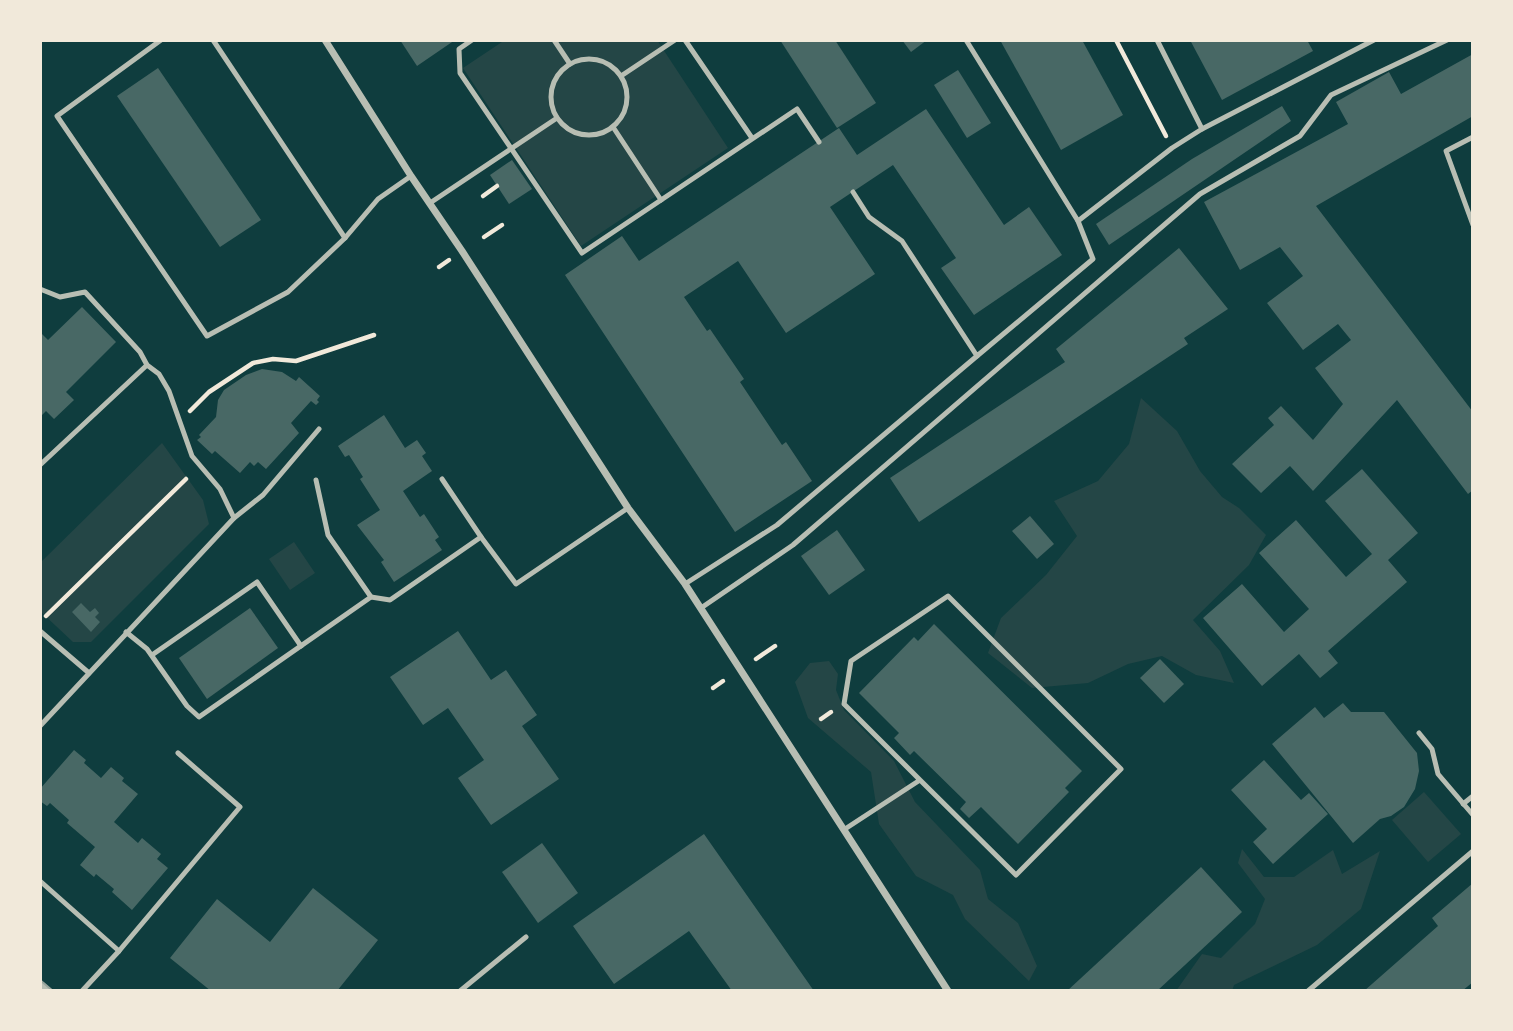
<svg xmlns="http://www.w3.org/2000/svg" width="1513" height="1031" viewBox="0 0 1513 1031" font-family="'Fira Sans Condensed',sans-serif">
<rect width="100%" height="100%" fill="#0f3d3e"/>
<g fill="#244646">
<polygon points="505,40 657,40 728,148 581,246 463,68"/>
<polygon points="1141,398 1177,431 1200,471 1222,497 1239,508 1266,535 1249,565 1193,620 1220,651 1234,683 1196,675 1162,656 1128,664 1088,683 1032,688 988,653 1001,618 1046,575 1077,536 1054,501 1098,481 1129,444"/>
<polygon points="162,443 203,500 209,524 91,642 73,642 40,611 40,563"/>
<polygon points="294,542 315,573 290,590 269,559"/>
<polygon points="829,661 838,674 836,690 844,710 894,761 915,802 980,870 988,899 1018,923 1037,966 1029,981 965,919 953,895 916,876 879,824 871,772 808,718 795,682 810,663"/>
<polygon points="1424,792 1461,834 1428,862 1392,820"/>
<polygon points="1242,849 1264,877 1294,877 1333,850 1342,874 1380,851 1361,909 1317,945 1234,985 1232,991 1176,991 1202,954 1221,958 1255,924 1265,899 1238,863"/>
</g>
<g fill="#486865">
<polygon points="400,40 455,40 417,66"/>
<polygon points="780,40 835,40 876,103 837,128"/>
<polygon points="902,40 927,40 911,52"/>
<polygon points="1000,40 1082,40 1123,115 1061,150"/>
<polygon points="1190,40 1307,40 1313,51 1222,100"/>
<polygon points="1473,54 1473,116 1316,206 1473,412 1473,490 1468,494 1397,400 1313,491 1290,466 1261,493 1232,464 1274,425 1268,418 1281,406 1313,440 1343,404 1315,368 1351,340 1338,324 1303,350 1267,303 1303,276 1280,247 1240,270 1204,202 1348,124 1336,102 1389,72 1401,94"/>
<polygon points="158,68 261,220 220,247 117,96"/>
<polygon points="958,70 991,123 967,138 934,85"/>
<polygon points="1282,106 1291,121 1109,245 1096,224 1192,159"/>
<polygon points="926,109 1004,225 1029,207 1062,255 974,315 941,268 956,258 893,165 830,207 875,274 786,333 738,261 684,297 707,331 710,329 744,379 740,382 782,445 786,442 812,481 735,532 565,275 622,236 639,261 839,128 857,155"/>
<polygon points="512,160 532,189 509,204 490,175"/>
<polygon points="1179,248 1228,309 1184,338 1188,344 919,522 890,478 1065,362 1056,349"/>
<polygon points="82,307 116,342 66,392 74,400 54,419 46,411 40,417 40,332 48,340"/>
<polygon points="262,369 282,372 296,381 299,377 320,396 317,400 319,402 316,405 311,401 291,423 299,433 266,469 258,462 254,466 250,462 240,473 215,451 212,454 197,440 201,437 199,435 216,417 218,400 224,390 246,375"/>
<polygon points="384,415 405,448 417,440 426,453 422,456 432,471 403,491 420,517 424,514 439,537 435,540 442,550 394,582 381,562 384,560 357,525 380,510 360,479 363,477 349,455 345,457 338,446"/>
<polygon points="1362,469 1418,533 1388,560 1407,582 1328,651 1338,663 1320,678 1299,654 1262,686 1203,618 1242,584 1284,632 1309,609 1259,553 1296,520 1346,577 1372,554 1325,501"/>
<polygon points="1030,516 1054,544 1037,559 1012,531"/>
<polygon points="837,530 865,570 829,595 801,556"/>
<polygon points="81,603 90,612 95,608 99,613 95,617 100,622 91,632 72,612"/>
<polygon points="250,608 278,648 207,699 179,658"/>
<polygon points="934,624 1082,771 1065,788 1069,792 1018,844 981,807 969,818 960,809 966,802 914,751 910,755 894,738 899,733 859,693 914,637 918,641"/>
<polygon points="458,631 491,680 506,670 537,715 522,726 559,779 491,825 458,778 484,760 448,708 423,725 390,677"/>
<polygon points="1160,659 1184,684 1164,703 1140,678"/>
<polygon points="1343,703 1351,712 1384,712 1417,753 1419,771 1415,789 1404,807 1391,816 1380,819 1353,843 1272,744 1315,707 1324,718"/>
<polygon points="74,750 86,760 84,763 101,778 111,767 124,778 122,781 138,794 114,822 138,843 142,838 161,854 157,859 168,868 132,910 112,892 114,889 96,874 94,877 80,865 95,847 67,823 69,820 50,803 47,806 40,801 40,789"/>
<polygon points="1264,760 1301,800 1309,793 1328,814 1273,864 1253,842 1267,829 1231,790"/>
<polygon points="704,834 814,991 732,991 689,931 614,984 573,926"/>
<polygon points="542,843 578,893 538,923 502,872"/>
<polygon points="1201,867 1242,912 1157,991 1067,991"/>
<polygon points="1473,883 1473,982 1462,991 1364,991 1438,926 1432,918"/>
<polygon points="313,888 378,940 337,991 211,991 170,958 217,899 270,942"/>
</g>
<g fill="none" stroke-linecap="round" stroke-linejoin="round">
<g stroke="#f1e9da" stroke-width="4.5">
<polyline points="1116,40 1166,136"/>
<polyline points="483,196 497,186"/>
<polyline points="484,237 502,225"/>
<polyline points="439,267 449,260"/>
<polyline points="190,411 209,392 253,363 273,359 296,361 374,335"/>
<polyline points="46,616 186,479"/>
<polyline points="756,659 775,646"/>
<polyline points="713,688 723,681"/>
<polyline points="821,719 831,712"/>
</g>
<g stroke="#b8beb3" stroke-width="5">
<polyline points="161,40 57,116 207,336 288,292 345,238 378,199 411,176"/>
<polyline points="213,40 345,238"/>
<polyline points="472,40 459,49 460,73 582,253 797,109 819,142"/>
<polyline points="554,40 570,64"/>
<polyline points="685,40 752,138"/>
<polyline points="966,40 1078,221 1172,148 1202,129 1374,40"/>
<polyline points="1157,40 1202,129"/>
<circle cx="589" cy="97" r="38"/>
<polyline points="621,76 675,40"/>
<polyline points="613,127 661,200"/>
<polyline points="1473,137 1446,151 1473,225"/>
<polyline points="853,192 869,217 902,241 977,356 1093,259 1078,221"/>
<polyline points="430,203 557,118"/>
<polyline points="40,289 60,297 85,292 140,352 147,365 159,374 169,391 192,456 220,489 234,518 40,726"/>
<polyline points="40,465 147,365"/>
<polyline points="234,518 263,495 319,429"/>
<polyline points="481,537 516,584 628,508"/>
<polyline points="685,584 777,525 977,356"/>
<polyline points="371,597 390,600 481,537 442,479"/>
<polyline points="701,608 793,545 1200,194 1300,136 1331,95 1447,40"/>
<polyline points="40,631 89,673"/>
<polyline points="126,632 147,649 187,706 199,717 371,597 328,535 316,480"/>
<polyline points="152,655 257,582 301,646"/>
<polyline points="1419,733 1432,749 1438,774 1473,815"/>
<polyline points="1463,804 1473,796"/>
<polyline points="845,829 920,780 1016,875 1121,769 948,596 851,661 844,704 920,780"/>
<polyline points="40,881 119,951"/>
<polyline points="82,991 119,951 240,807 178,753"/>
<polyline points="460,991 526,937"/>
<polyline points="1308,991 1473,851"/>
</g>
<polyline stroke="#b8beb3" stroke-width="7" points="325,40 411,176 462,251 628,508 685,584 948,991"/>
<polyline stroke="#b8beb3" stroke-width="12" points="40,987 44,991"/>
<polyline stroke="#97a49c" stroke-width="2" points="40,980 53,991"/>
</g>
<rect width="1513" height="1031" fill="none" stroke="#f1e9da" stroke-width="84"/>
</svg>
